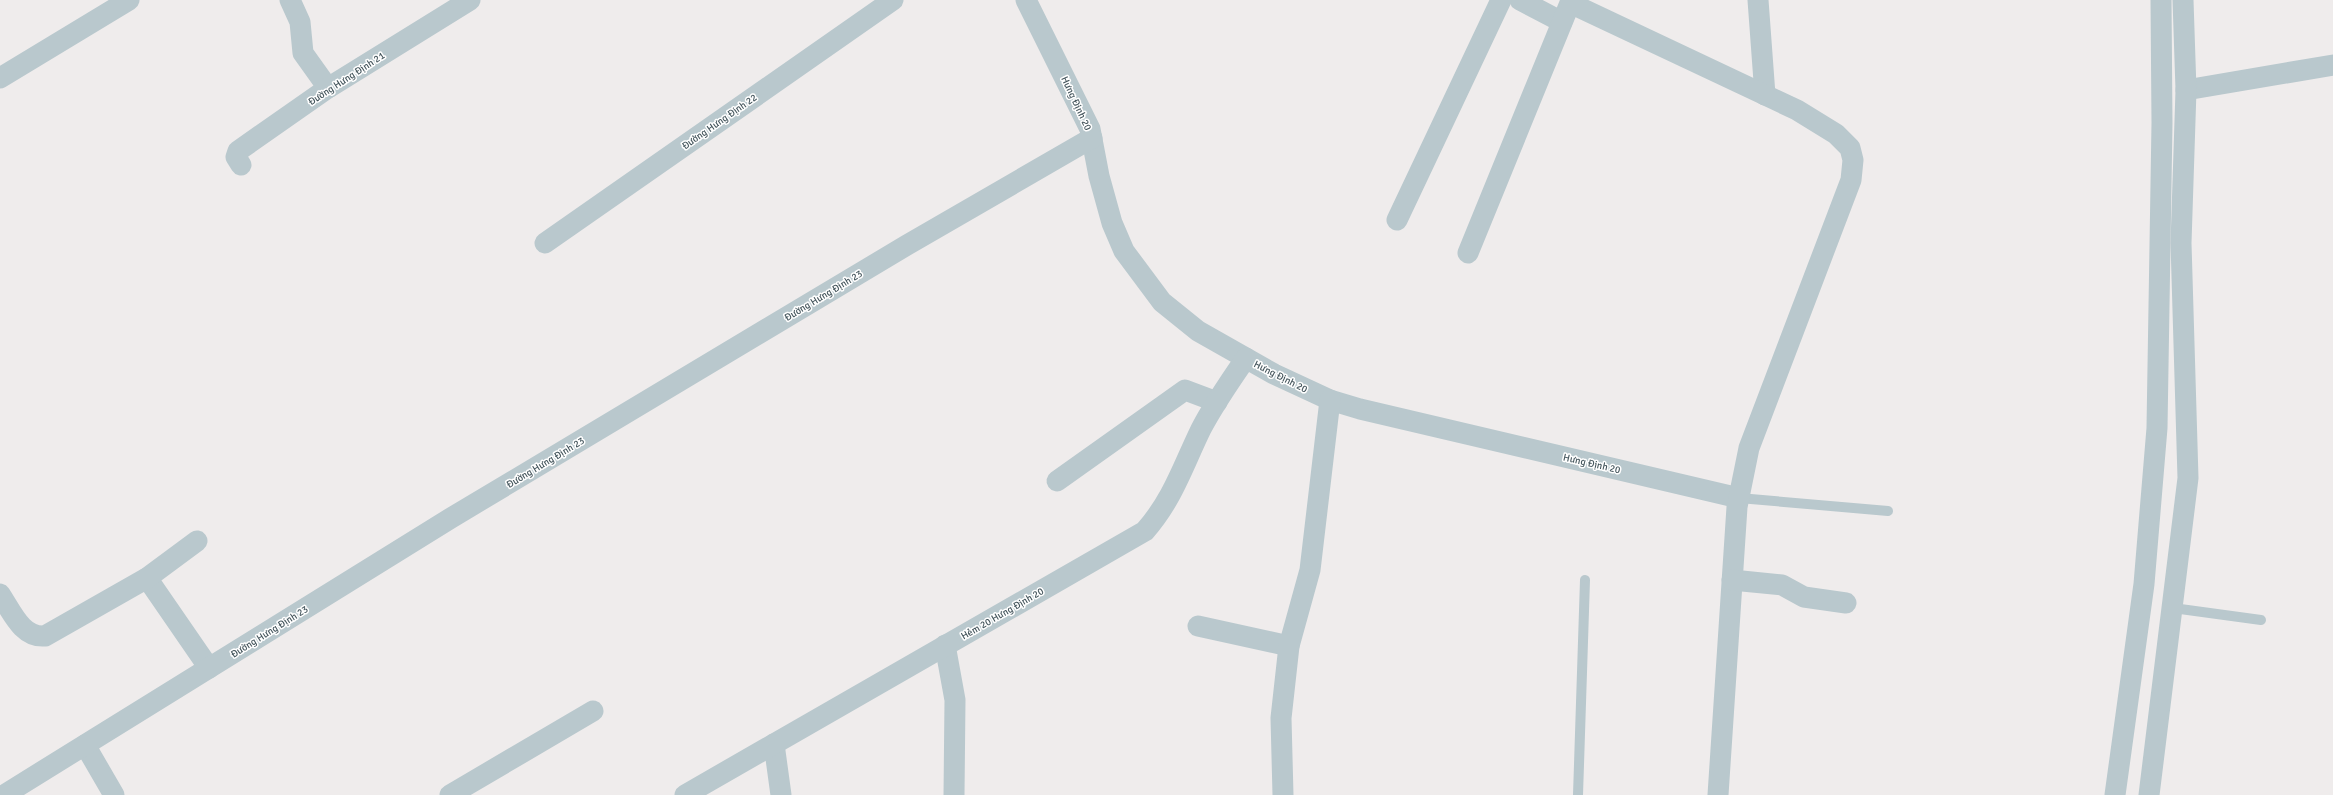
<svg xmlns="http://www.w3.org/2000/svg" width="2333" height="795" viewBox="0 0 2333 795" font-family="Signika,sans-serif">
<rect width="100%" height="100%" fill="#efecec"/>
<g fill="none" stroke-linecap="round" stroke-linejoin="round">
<g stroke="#b9c8cd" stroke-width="10">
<polyline points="1739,498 1888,511"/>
<polyline points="2173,608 2261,620"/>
<polyline points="1578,795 1585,580"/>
</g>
<g stroke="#b9c8cd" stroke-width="21">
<polyline points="290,0 300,22 303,53 328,88"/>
<polyline points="1026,0 1090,129 1099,176 1112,223 1124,251 1162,302 1198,331 1274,374 1330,400 1360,409 1739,498"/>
<polyline points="1520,0 1562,22"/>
<polyline points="1758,0 1765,95"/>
<polyline points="0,78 129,0"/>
<polyline points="2186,90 2333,65"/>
<polyline points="241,165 236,157 238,151 328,88 470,0"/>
<polyline points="1397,220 1501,0"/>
<polyline points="545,243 893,0"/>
<polyline points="1468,253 1570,3 1797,110 1836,134 1850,148 1853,160 1851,180 1749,448 1737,507 1718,795"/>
<polyline points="1057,481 1185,390 1217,402"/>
<polyline points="147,578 209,668"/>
<polyline points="1732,580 1782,585 1804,597 1846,603"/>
<path d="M0 594C12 612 22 638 45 636L147 578 197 541"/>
<polyline points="1198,626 1289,646"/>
<polyline points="945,645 955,700 954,795"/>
<polyline points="774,744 781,795"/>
<polyline points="85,745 114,795"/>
<polyline points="4,795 451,518 907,245 1092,138"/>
<polyline points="450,795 593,711"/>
<path d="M685 795 1145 531C1173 499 1183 466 1201 429 1214 404 1230 381 1246 358"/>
<polyline points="1283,795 1281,718 1289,646 1310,570 1330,400"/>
<polyline points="2115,795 2144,584 2157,428 2162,123 2161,0"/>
<polyline points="2149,795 2188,478 2181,243 2186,90 2183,0"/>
</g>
</g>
<g text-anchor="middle" stroke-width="3" stroke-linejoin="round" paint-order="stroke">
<g font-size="10" fill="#43545b" stroke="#fff">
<text transform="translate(346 78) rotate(-33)" y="4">Đường Hưng Định 21</text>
<text transform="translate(1077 103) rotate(65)" y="4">Hưng Định 20</text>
<text transform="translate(719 121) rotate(-35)" y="4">Đường Hưng Định 22</text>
<text transform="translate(823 295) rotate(-31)" y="4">Đường Hưng Định 23</text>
<text transform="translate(1281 376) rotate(27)" y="4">Hưng Định 20</text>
<text transform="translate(545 462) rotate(-31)" y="4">Đường Hưng Định 23</text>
<text transform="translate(1592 463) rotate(13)" y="4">Hưng Định 20</text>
<text transform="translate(1002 613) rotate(-30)" y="4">Hẻm 20 Hưng Định 20</text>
<text transform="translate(269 631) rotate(-32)" y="4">Đường Hưng Định 23</text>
</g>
</g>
</svg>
